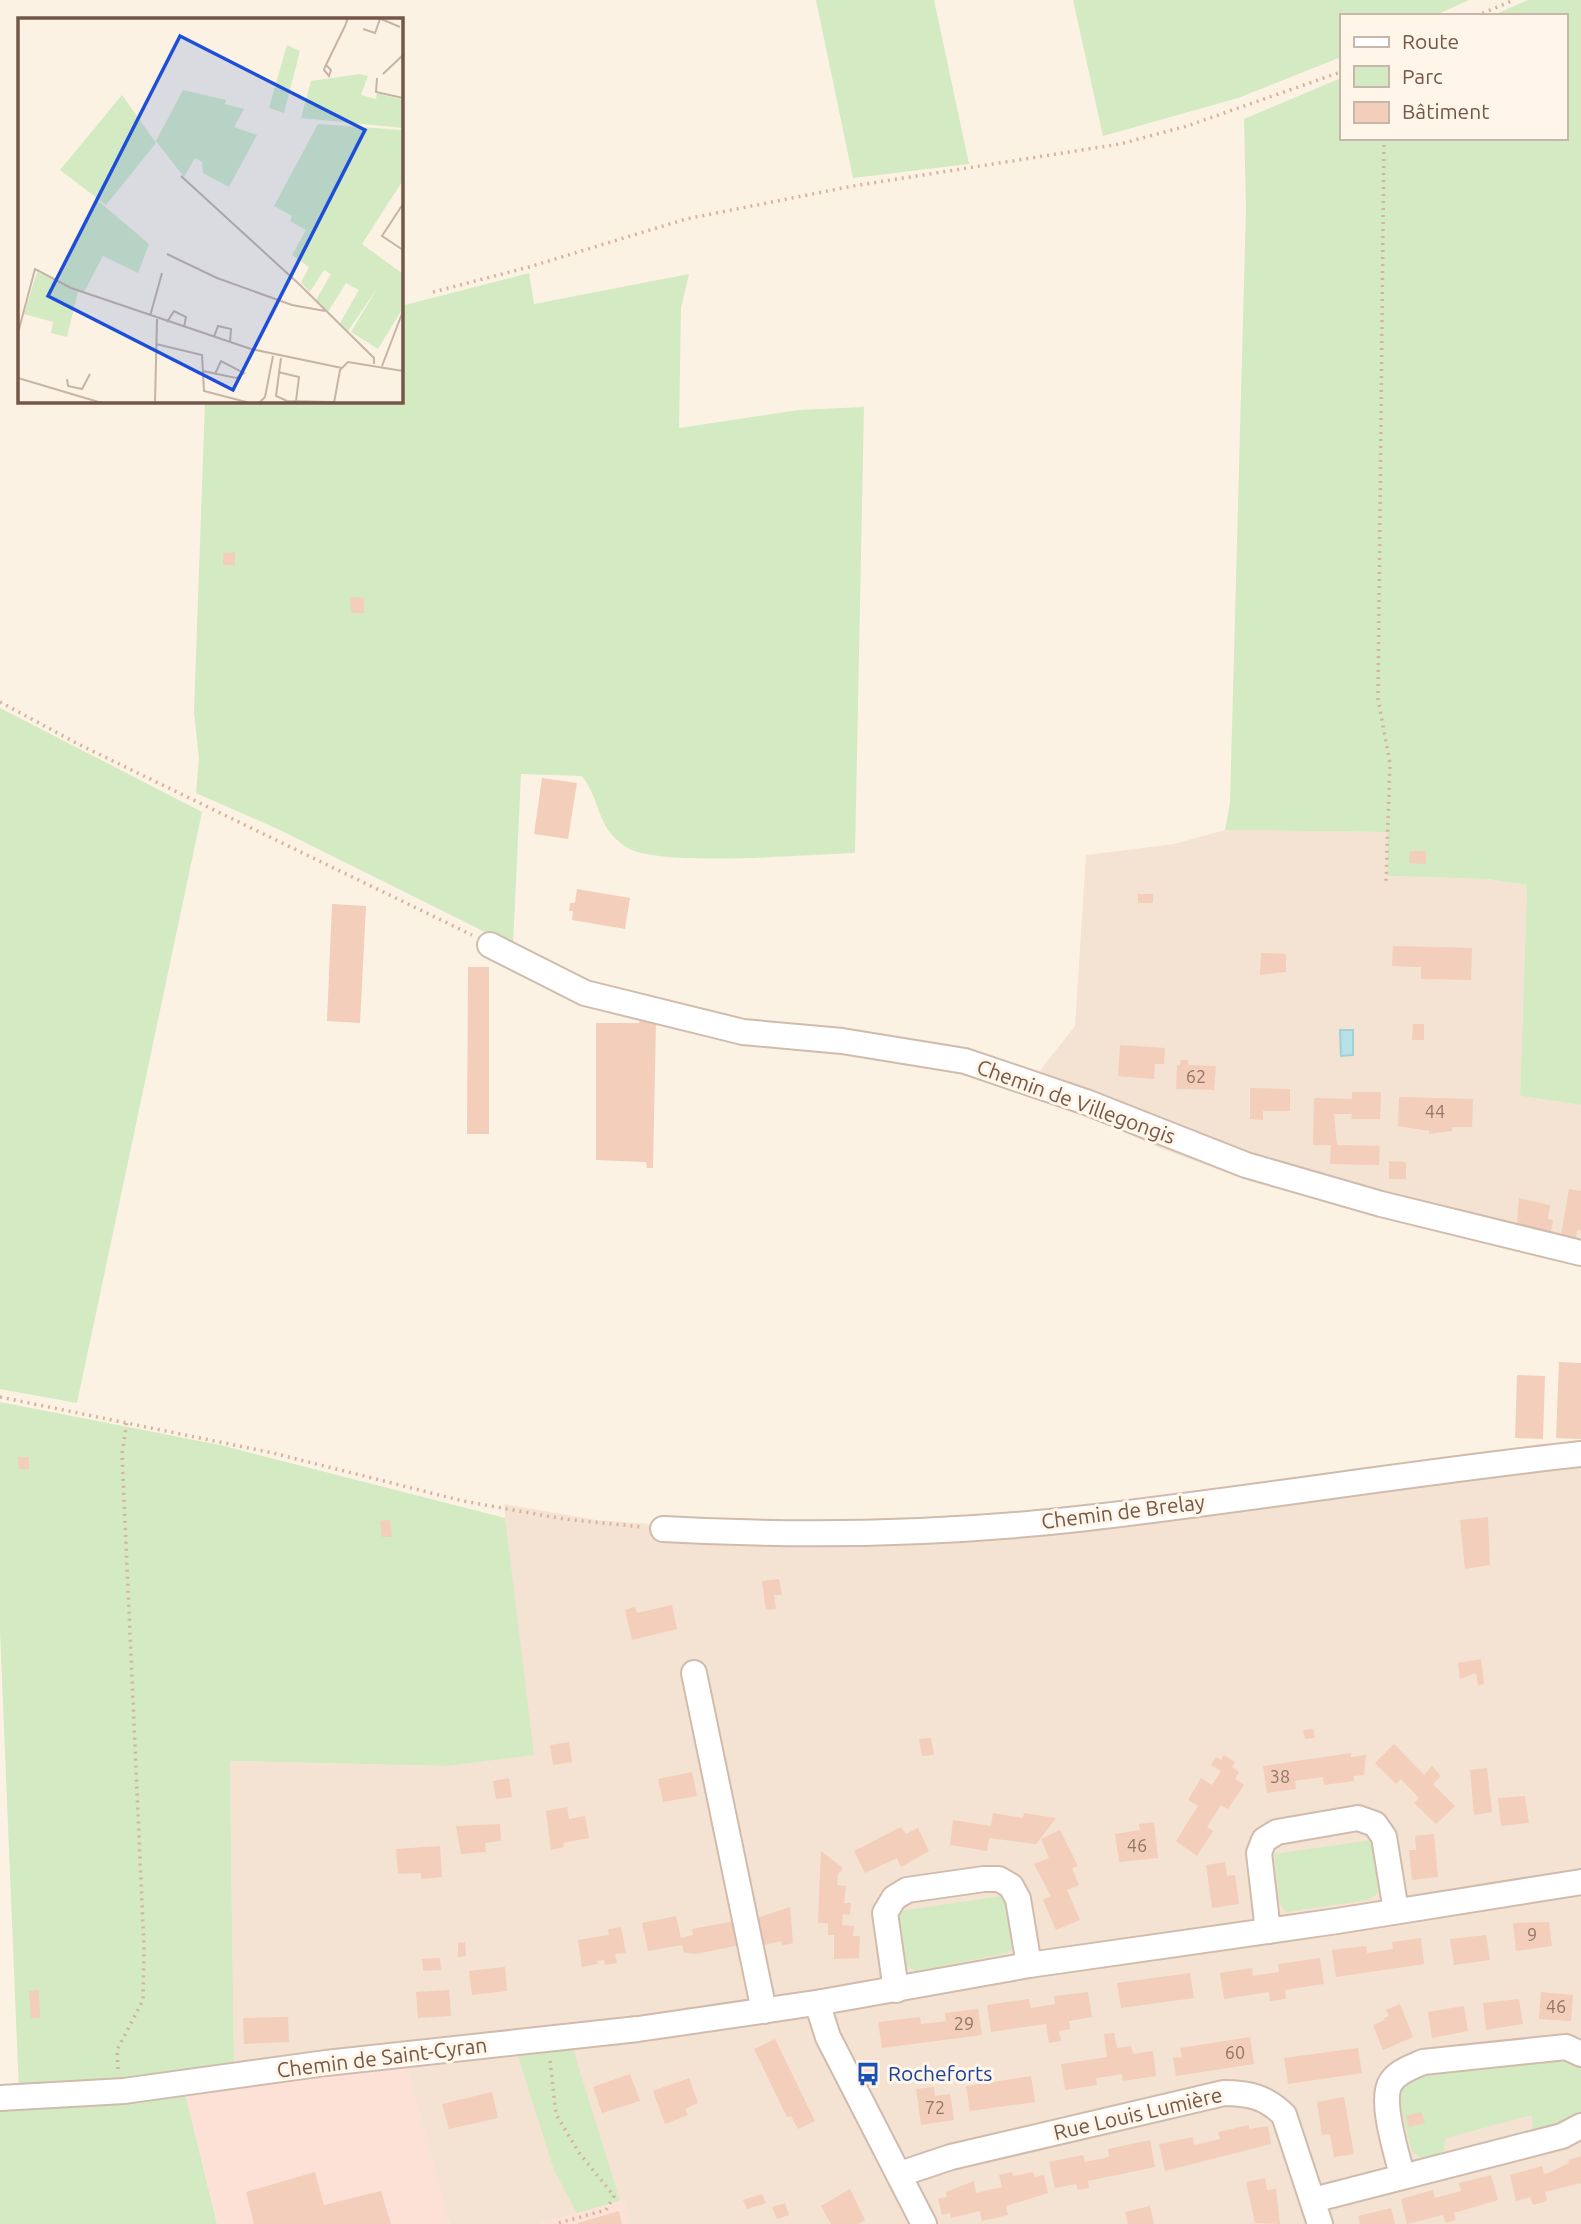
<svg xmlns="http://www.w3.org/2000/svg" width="1581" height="2224" viewBox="0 0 1581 2224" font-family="Ubuntu,sans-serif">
<rect width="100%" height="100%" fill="#fcf2e3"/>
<g fill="#f4e3d2">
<polygon points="1225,830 1388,832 1387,876 1487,879 1527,885 1520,1096 1581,1105 1581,1264 1474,1241 1252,1182 1157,1147 1036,1093 1041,1069 1075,1026 1086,855 1174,844"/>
<polygon points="1581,1446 1581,2224 631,2224 623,2200 539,2224 449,2224 406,2063 234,2087 230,1761 445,1766 506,1528 504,1504 596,1520 690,1527 911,1527 1086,1512"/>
</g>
<g fill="#fde1d7">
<polygon points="406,2062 449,2224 217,2224 185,2093"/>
<polygon points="624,2200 631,2224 539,2224"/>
</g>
<g fill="#d3eac2">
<polygon points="816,0 934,0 969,164 853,178"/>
<polygon points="1073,0 1469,0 1434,16 1341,16 1341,57 1238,98 1103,136"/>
<polygon points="1528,0 1581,0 1581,1105 1520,1096 1527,885 1487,879 1387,876 1388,832 1225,830 1230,803 1246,208 1244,119 1341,78 1341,138 1565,138 1565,16 1491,16"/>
<path d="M529 273 534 304 689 274 681 308 679 428 799 410 864 407 855 853C812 854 656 868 626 847 595 826 602 802 582 776L521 774 513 946 280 830 196 793 199 758 194 712 205 401H401V306Z"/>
<polygon points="0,708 202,812 77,1403 0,1389"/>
<polygon points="0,1402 220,1445 505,1518 534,1755 445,1766 230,1761 234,2072 19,2092 0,1631"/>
<polygon points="1372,1840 1382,1885 1377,1894 1368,1900 1286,1912 1280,1905 1274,1854"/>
<polygon points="1009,1895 1018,1943 1007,1953 916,1971 903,1963 894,1912"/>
<polygon points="573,2049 620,2201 577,2213 554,2170 517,2053"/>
<polygon points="1566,2055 1581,2061 1581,2118 1533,2133 1532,2115 1446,2138 1443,2155 1423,2159 1412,2152 1396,2088 1420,2073"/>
<polygon points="185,2093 217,2224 0,2224 0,2102"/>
</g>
<polygon fill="#b8e1e6" stroke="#9ed1d8" stroke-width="2" points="1340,1030 1353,1030 1353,1055 1341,1056"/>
<g fill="#f2cebb">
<polygon points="235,552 235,565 223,565 223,553"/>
<polygon points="350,597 364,598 364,613 351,613"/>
<polygon points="542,778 577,783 568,839 534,834"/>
<polygon points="1410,851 1426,851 1426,864 1409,863"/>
<polygon points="577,889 630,898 625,929 572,920 573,911 569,911 570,903 575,903"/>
<rect x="1138" y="894" width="15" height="9"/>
<polygon points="332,904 366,906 360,1023 327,1021"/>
<polygon points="1393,946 1472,948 1471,980 1421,979 1421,967 1392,966"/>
<polygon points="1261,953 1286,954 1286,972 1260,975"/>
<polygon points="468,967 489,967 489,1134 467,1134"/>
<polygon points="640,1016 656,1021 653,1168 647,1168 646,1162 596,1160 596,1023 639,1023"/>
<polygon points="1413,1024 1424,1024 1424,1040 1412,1040"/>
<polygon points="1120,1045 1165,1048 1164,1064 1155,1064 1154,1079 1118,1076"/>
<polygon points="1181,1060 1188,1060 1188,1065 1216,1066 1214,1090 1176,1089 1177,1065 1180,1065"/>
<polygon points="1250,1088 1290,1089 1290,1111 1263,1111 1263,1120 1250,1119"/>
<polygon points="1352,1092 1381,1092 1380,1119 1351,1119 1352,1114 1334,1114 1337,1145 1380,1146 1379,1165 1330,1164 1331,1145 1313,1145 1314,1098 1352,1099"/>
<polygon points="1399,1097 1473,1099 1472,1127 1452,1127 1452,1131 1429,1134 1429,1131 1398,1126"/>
<polygon points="1389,1161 1406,1162 1406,1179 1389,1179"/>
<polygon points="1569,1189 1581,1191 1581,1231 1577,1230 1576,1238 1561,1235"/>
<polygon points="1519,1198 1550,1205 1548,1219 1553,1220 1551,1232 1517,1225"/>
<polygon points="1559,1362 1581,1363 1581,1439 1556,1438"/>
<polygon points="1517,1375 1545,1376 1543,1439 1515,1438"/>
<polygon points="18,1457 29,1457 29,1469 19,1469"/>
<polygon points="1488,1517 1490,1565 1465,1569 1460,1520"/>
<polygon points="390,1520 392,1537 382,1537 380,1521"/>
<polygon points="779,1579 782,1595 774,1595 776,1609 766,1610 762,1581"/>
<polygon points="672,1605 677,1629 632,1640 625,1610 635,1607 637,1613"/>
<polygon points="1481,1659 1484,1684 1478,1685 1476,1673 1460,1679 1458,1663"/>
<polygon points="1313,1729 1315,1738 1305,1739 1303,1730"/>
<polygon points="931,1738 934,1755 922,1756 919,1739"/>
<polygon points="569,1742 572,1762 553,1765 550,1745"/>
<polygon points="1394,1744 1424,1775 1432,1766 1441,1776 1433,1784 1455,1806 1436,1824 1414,1803 1419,1798 1401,1779 1396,1784 1375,1763"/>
<polygon points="1351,1753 1351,1757 1366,1755 1364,1775 1354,1776 1354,1781 1324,1785 1323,1777 1300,1780 1295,1781 1296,1789 1267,1793 1263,1766"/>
<polygon points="1224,1755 1235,1762 1232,1767 1239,1772 1235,1779 1244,1785 1228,1809 1221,1805 1207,1827 1213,1831 1197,1856 1176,1841 1198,1806 1188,1800 1201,1778 1212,1785 1221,1771 1211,1765 1216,1757 1221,1760"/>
<polygon points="1487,1768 1492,1812 1474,1815 1470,1770"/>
<polygon points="692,1772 697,1796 663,1802 658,1779"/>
<polygon points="509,1778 512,1797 496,1799 493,1781"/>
<polygon points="1525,1796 1529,1823 1501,1826 1498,1798"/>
<polygon points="567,1807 569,1819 585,1816 589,1838 563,1843 564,1847 551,1850 546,1811"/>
<polygon points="993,1813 1023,1818 1024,1813 1056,1818 1036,1844 989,1838 987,1851 950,1845 953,1820 991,1826"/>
<polygon points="1154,1822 1158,1858 1119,1862 1115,1834 1140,1830 1139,1824"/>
<polygon points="500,1824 501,1841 485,1843 486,1852 461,1854 456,1826"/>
<polygon points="901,1827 906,1834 918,1828 929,1851 901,1867 897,1858 865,1873 854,1851"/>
<polygon points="1060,1830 1078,1866 1072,1868 1079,1885 1067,1890 1080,1920 1056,1930 1043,1900 1051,1896 1034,1864 1049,1858 1041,1839"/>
<polygon points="1434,1834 1438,1877 1412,1880 1409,1850 1416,1850 1415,1836"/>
<polygon points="440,1846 442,1877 421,1879 421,1873 398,1874 396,1849"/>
<polygon points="821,1851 843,1868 838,1874 837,1885 846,1886 844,1903 851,1903 850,1915 843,1914 842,1925 854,1926 853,1936 860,1936 859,1958 834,1959 834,1935 828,1935 828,1923 818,1923"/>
<polygon points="1225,1862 1227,1876 1235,1875 1239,1904 1212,1908 1206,1865"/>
<polygon points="790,1907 793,1943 782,1946 781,1941 756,1947 751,1920"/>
<polygon points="676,1916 681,1938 693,1935 692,1929 734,1921 740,1945 696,1954 684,1953 682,1945 648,1951 642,1923"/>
<polygon points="1549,1922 1552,1946 1516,1951 1513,1923"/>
<polygon points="621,1927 626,1953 615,1954 617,1963 605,1965 604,1960 597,1961 598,1964 582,1967 578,1940 609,1935 608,1929"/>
<polygon points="1486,1935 1490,1960 1454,1965 1450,1939"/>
<polygon points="1421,1938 1424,1964 1336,1977 1332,1950 1366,1946 1367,1953 1387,1950 1393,1949 1392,1942"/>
<polygon points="465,1942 466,1956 458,1957 458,1943"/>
<polygon points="440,1958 441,1970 423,1971 422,1959"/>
<polygon points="1320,1958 1324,1984 1285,1990 1286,1999 1270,2001 1269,1992 1224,1999 1220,1973 1252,1968 1253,1976 1257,1975 1279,1972 1278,1964"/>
<polygon points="505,1967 507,1991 472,1995 469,1971"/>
<polygon points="1190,1973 1194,1998 1121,2008 1117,1983"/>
<polygon points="39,1990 40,2018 31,2018 29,1991"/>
<polygon points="449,1990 451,2016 418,2018 416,1992"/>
<polygon points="1088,1992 1092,2017 1069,2021 1070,2029 1059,2031 1061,2041 1049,2043 1046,2024 991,2032 987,2005 1029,1999 1031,2008 1055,2004 1054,1996"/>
<polygon points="1541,1992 1573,1995 1571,2021 1539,2019"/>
<polygon points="1519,1999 1523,2024 1486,2030 1483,2003"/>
<polygon points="1400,2004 1413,2037 1383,2050 1373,2025 1385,2020 1384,2018 1389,2016 1386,2010"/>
<polygon points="1464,2006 1468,2031 1432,2038 1428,2012"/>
<polygon points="978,2009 982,2035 882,2048 878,2022 920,2017 921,2024 941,2022 946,2021 945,2013"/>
<polygon points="288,2017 289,2042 244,2044 243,2018"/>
<polygon points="1114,2033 1117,2048 1131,2046 1133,2054 1153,2051 1156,2076 1123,2081 1122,2074 1110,2076 1096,2078 1097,2085 1065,2090 1061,2064 1107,2057 1104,2034"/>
<polygon points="1250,2037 1254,2064 1176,2076 1173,2058 1182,2057 1180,2048"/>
<polygon points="775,2039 815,2121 798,2129 791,2116 787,2117 754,2049"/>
<polygon points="1358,2048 1362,2073 1288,2084 1284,2058"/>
<polygon points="630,2074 640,2101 602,2113 593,2087"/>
<polygon points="1031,2076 1035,2102 970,2111 966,2086"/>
<polygon points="689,2078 698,2103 685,2109 688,2115 665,2124 653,2091"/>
<polygon points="934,2087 935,2096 950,2094 954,2120 921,2125 916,2089"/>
<polygon points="492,2092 498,2118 449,2129 442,2104"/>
<polygon points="1344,2097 1354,2154 1334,2157 1330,2134 1322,2135 1317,2102"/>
<polygon points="1421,2112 1425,2123 1409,2127 1406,2116"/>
<polygon points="1249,2125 1249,2129 1268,2126 1271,2144 1165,2171 1159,2144 1193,2137 1194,2145 1220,2139 1218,2132"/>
<polygon points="1150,2140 1155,2167 1088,2181 1089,2188 1078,2190 1076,2184 1055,2188 1049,2162 1083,2155 1085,2162 1105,2158 1109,2156 1108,2149"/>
<polygon points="1581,2156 1581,2183 1545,2192 1547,2201 1533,2205 1530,2197 1516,2201 1510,2175 1542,2166 1544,2174 1548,2173 1569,2163 1568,2160"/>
<polygon points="315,2172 324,2205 381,2191 391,2224 254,2224 246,2192"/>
<polygon points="1012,2172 1013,2176 1033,2172 1035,2177 1044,2175 1048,2193 1006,2206 1008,2215 982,2221 980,2211 951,2218 950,2213 942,2215 938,2199 947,2197 946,2192 974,2181 976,2193 1002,2187 999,2175"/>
<polygon points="1491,2175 1498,2200 1454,2213 1456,2220 1446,2223 1443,2215 1407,2224 1401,2199 1433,2190 1435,2198 1461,2191 1459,2183"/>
<polygon points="1265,2178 1267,2190 1276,2189 1280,2224 1255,2223 1246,2182"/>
<polygon points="850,2189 865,2220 858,2224 831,2224 821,2206"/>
<polygon points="762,2194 766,2203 747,2209 743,2200"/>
<polygon points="785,2203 789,2215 777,2219 772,2207"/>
<polygon points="1150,2206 1154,2224 1128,2224 1125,2212"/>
<polygon points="1391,2208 1395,2224 1360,2224 1358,2216"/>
<polygon points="619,2211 622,2224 578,2224 578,2223"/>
</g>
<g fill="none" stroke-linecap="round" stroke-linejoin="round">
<g stroke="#d0bbad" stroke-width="28">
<g id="street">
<polyline points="490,945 585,993 743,1032 842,1041 965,1061 1086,1102 1246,1165 1381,1204 1581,1253"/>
<path d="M663 1529C803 1537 947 1534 1087 1518 1252 1499 1416 1472 1581 1454"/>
<polyline points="694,1673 764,2011"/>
<polyline points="1268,1931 1259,1853 1264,1840 1277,1832 1358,1818 1375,1824 1384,1837 1396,1911"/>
<polyline points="896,1990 885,1913 894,1898 907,1890 984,1879 999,1879 1011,1886 1018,1899 1029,1965"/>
<polyline points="822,2002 820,2012 828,2037 924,2224"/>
<polyline points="0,2098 124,2091 326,2063 638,2029 822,2002 1029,1965 1337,1921 1581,1882"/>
<path d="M900 2174 951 2157 1224 2093C1249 2093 1266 2097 1284 2115L1320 2224"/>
<path d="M1402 2175C1397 2154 1379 2100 1391 2082 1398 2071 1412 2067 1423 2062L1566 2047 1581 2054"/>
<polyline points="1313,2200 1562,2136 1581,2126"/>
</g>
</g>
<g stroke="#d7b29e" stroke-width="3.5" stroke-dasharray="2 5" stroke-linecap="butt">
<polyline points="1476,16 1514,0"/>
<polyline points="1384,138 1378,699 1390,763 1386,881"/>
<polyline points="433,292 529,267 686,219 853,186 1120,144 1187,126 1341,72"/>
<polyline points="0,702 80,745 472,935"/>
<polyline points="0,1397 273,1453 463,1501 564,1519 642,1527"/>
<polyline points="550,2061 556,2114 580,2154 614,2196 606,2210 555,2224"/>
<polyline points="118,2069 117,2050 143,2000 144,1948 122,1454 127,1421"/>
</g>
<use href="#street" stroke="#fff" stroke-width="24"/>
</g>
<defs>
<g id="bus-bare" transform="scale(1.89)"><path d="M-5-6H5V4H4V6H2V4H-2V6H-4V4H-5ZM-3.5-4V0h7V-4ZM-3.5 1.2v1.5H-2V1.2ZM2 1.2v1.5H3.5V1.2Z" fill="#1a4fb4" stroke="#fff6e9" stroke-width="2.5" paint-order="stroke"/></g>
</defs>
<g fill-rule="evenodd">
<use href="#bus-bare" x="868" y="2074"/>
</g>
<g text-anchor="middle" stroke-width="6" stroke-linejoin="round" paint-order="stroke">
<g font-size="18" fill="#947566">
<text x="1196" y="1083">62</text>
<text x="1435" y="1118">44</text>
<text x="1280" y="1783">38</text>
<text x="1137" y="1852">46</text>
<text x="1532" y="1941">9</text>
<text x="1556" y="2013">46</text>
<text x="964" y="2030">29</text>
<text x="1235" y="2059">60</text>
<text x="935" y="2114">72</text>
</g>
<g font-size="21" fill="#745749" stroke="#fff6e9">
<text transform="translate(1076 1102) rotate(20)" y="7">Chemin de Villegongis</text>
<text transform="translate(1123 1512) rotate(-7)" y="7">Chemin de Brelay</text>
<text transform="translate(382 2058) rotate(-7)" y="7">Chemin de Saint-Cyran</text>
<text transform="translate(1138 2114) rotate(-13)" y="7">Rue Louis Lumière</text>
</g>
<g font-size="21" fill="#164399" stroke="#fff6e9" text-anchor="start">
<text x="888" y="2081">Rocheforts</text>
</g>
</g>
<g transform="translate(18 18)">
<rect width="385" height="385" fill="#fcf2e3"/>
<path d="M269 27 282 33 266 95 251 90ZM342 56 350 58 343 77 358 81 359 75 385 82V110L283 100 293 63ZM165 72 208 82 207 86 226 91 216 109 239 117 211 169 185 155 184 144 177 140 166 159 138 123ZM104 77 138 125 88 187 42 152ZM300 106 385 112V162L344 226 385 256V290L360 331 333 314 360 269 330 313 322 305 341 272 328 265 310 294 298 282 313 256 306 252 292 274 283 265 291 249 274 237 288 212 272 203 274 198 256 188ZM78 181 131 226 120 255 85 238 66 274 40 264ZM19 254 60 274 49 319 33 315 35 304 6 296Z" fill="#d3eac2"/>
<path fill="none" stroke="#c6b4a5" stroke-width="2" d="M361 0 382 9M345 11 357 15 362 1M308 47 313 52 311 58 306 52 307 49 327 8 330 0M365 56 385 37M359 60 358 74 385 80M163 158 282 267 356 340V346M385 186 364 218 385 232M149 236 199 260 274 287 307 293M132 298 144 255M149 304 156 293 168 299 166 309M0 315 17 251 53 270 233 331 324 350M196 319 200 308 213 311 212 324M138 326 184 337 186 373 232 385M263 340 258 378 269 383 316 384M364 348 385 293M185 353 218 360 226 355 203 343 197 356M260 354 281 359 278 383M0 360 84 385M49 361 50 368 64 371 72 356M137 385 139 301M241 385 247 379 255 338M316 385 322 352 330 344 385 353"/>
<path fill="#1d4ed8" fill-opacity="0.15" stroke="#1d4ed8" stroke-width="3.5" d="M162 18 347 112 215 372 30 278Z"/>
<rect width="385" height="385" fill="none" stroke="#745749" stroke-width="3.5"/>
</g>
<rect x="1340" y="14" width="228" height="126" fill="#fff6e9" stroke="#c7b6a9" stroke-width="2"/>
<rect x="1354" y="37" width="35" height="10" fill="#ffffff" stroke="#c7b6a9" stroke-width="2"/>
<text x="1402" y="49" font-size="21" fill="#745749">Route</text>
<rect x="1354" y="66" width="35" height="21" fill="#d3eac2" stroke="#c7b6a9" stroke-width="2"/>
<text x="1402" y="84" font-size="21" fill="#745749">Parc</text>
<rect x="1354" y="102" width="35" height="21" fill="#f2cebb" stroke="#c7b6a9" stroke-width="2"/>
<text x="1402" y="119" font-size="21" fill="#745749">Bâtiment</text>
</svg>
